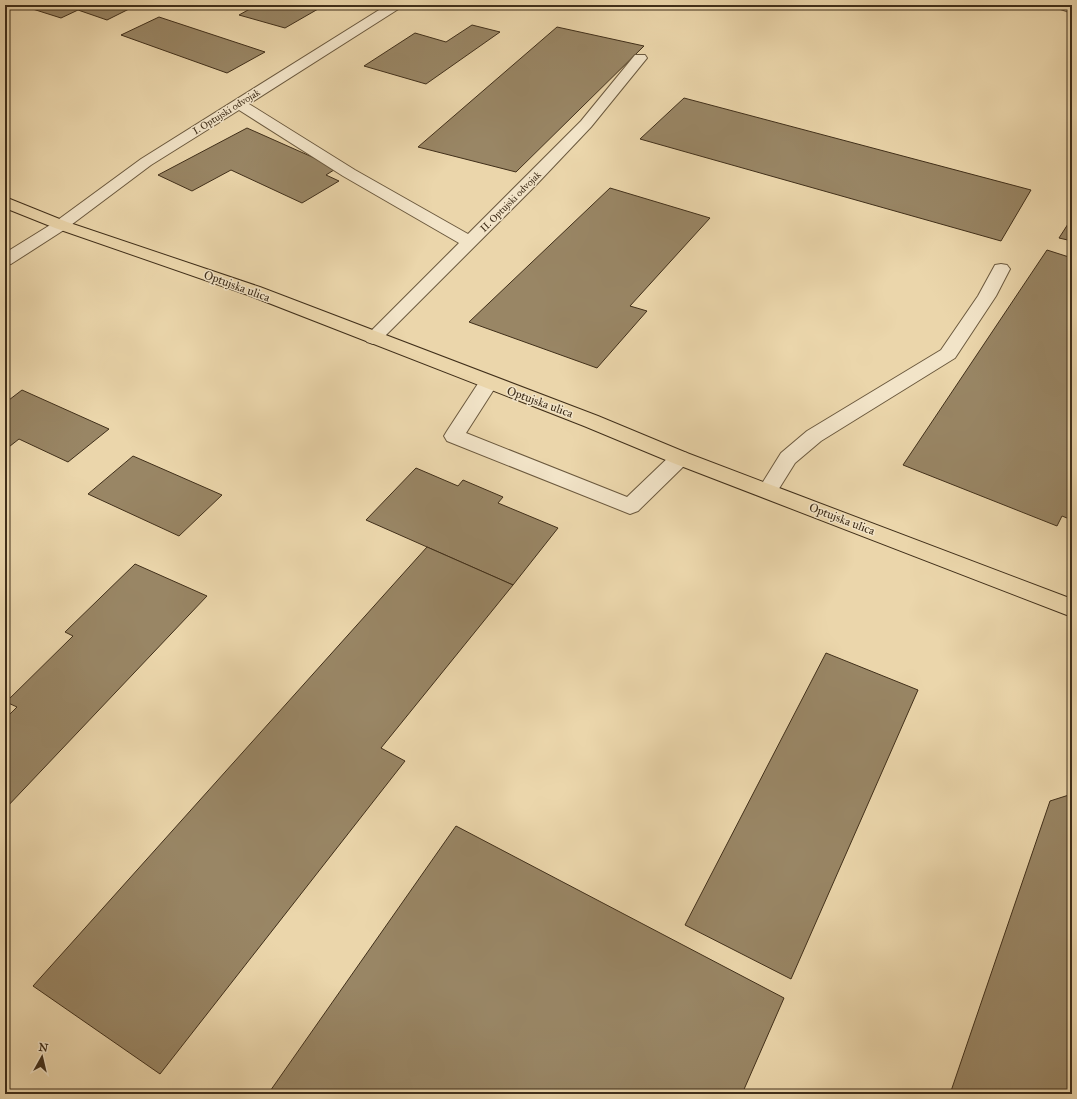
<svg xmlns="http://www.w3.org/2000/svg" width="1077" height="1099" viewBox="0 0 1077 1099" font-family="'IM FELL Great Primer',serif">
<rect width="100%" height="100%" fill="#ebd6ab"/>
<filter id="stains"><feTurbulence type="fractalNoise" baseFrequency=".005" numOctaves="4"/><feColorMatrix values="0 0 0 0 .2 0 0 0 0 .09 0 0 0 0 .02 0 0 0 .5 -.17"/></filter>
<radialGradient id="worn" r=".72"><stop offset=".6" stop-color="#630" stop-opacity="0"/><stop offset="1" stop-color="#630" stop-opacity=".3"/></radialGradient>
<g fill="#998665" stroke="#402f1a">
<polygon points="20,5 123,5 131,8 107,20 78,10 61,18"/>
<polygon points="257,5 325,5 285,28 239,15"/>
<polygon points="159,17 265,52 227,73 121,35"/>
<polygon points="472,25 500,32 426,84 364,66 415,33 446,42"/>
<polygon points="557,27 644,46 516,172 418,147"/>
<polygon points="684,98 1031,190 1001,241 640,139"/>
<polygon points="247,128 337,168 326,175 339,181 302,203 231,170 192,191 158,175"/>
<polygon points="610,188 710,218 630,306 647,311 597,368 469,322"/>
<polygon points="1068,224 1072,225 1072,241 1059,238"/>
<polygon points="1047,250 1072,258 1072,520 1062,516 1057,526 903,465"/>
<polygon points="22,390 109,429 68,462 19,439 5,450 5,403"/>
<polygon points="133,456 222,495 179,536 88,494"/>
<polygon points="416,468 458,486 463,480 503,497 498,503 558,528 513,585 366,520"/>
<polygon points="427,547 513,585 381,748 405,761 160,1074 33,986"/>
<polygon points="135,564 207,596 5,809 5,719 17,707 6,702 73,636 65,632"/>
<polygon points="826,653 918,690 791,979 685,925"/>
<polygon points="1072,794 1072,1077 1067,1094 950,1094 1050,801"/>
<polygon points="456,826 784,998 742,1094 268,1094"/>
</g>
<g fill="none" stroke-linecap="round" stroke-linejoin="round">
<g stroke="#6b593e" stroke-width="2">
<g id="minor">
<polygon points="387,5 402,5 400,8 249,104 355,170 468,234 581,121 635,55 645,55 647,58 591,127 536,185 379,342 373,344 367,342 364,338 459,243 343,176 239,110 151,165 67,228 11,264 5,265 5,253 55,222 141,159"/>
<polygon points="1056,5 1072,5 1072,13 1058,8"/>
<polygon points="1001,264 1007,265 1010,269 996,296 955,358 821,441 795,463 775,495 768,497 761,495 758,490 781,453 807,431 941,350 978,296 995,265"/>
<polygon points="488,377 495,379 498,383 466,433 627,497 673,453 680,451 687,453 690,458 687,463 638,511 630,514 447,441 444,436 447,431 481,379"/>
</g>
</g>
<g stroke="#402f1a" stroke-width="2">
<polygon id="major" points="5,197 67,222 260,287 598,416 687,453 1072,599 1072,617 673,463 584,426 248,295 55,228 5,208"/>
</g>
<use href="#minor" fill="#f2e4c8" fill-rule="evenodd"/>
<use href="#major" fill="#ebd6ab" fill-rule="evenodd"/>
</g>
<g text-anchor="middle" stroke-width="3" stroke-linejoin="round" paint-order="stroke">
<g font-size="10" fill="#402f1a" stroke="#f2e4c8">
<text transform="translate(226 111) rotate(-32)" y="4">I. Optujski odvojak</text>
<text transform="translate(510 201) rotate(-45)" y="4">II. Optujski odvojak</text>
</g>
<g font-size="12" fill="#402f1a" stroke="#f2e4c8">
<text transform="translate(237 286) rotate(20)" y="4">Optujska ulica</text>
<text transform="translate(540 402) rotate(20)" y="4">Optujska ulica</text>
<text transform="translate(842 519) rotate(21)" y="4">Optujska ulica</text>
</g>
</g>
<rect width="1077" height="1099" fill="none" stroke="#ebd6ab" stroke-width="20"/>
<rect x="6" y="6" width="1065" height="1087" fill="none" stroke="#402f1a" stroke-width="2"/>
<rect x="10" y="10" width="1057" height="1079" fill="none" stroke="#402f1a"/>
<g transform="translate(42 1057) rotate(8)" stroke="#f2e4c8" stroke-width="3" paint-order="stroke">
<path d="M0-3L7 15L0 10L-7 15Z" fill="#402f1a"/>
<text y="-6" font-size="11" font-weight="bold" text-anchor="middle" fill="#402f1a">N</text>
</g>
<rect width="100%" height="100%" filter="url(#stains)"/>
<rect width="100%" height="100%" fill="url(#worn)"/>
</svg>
